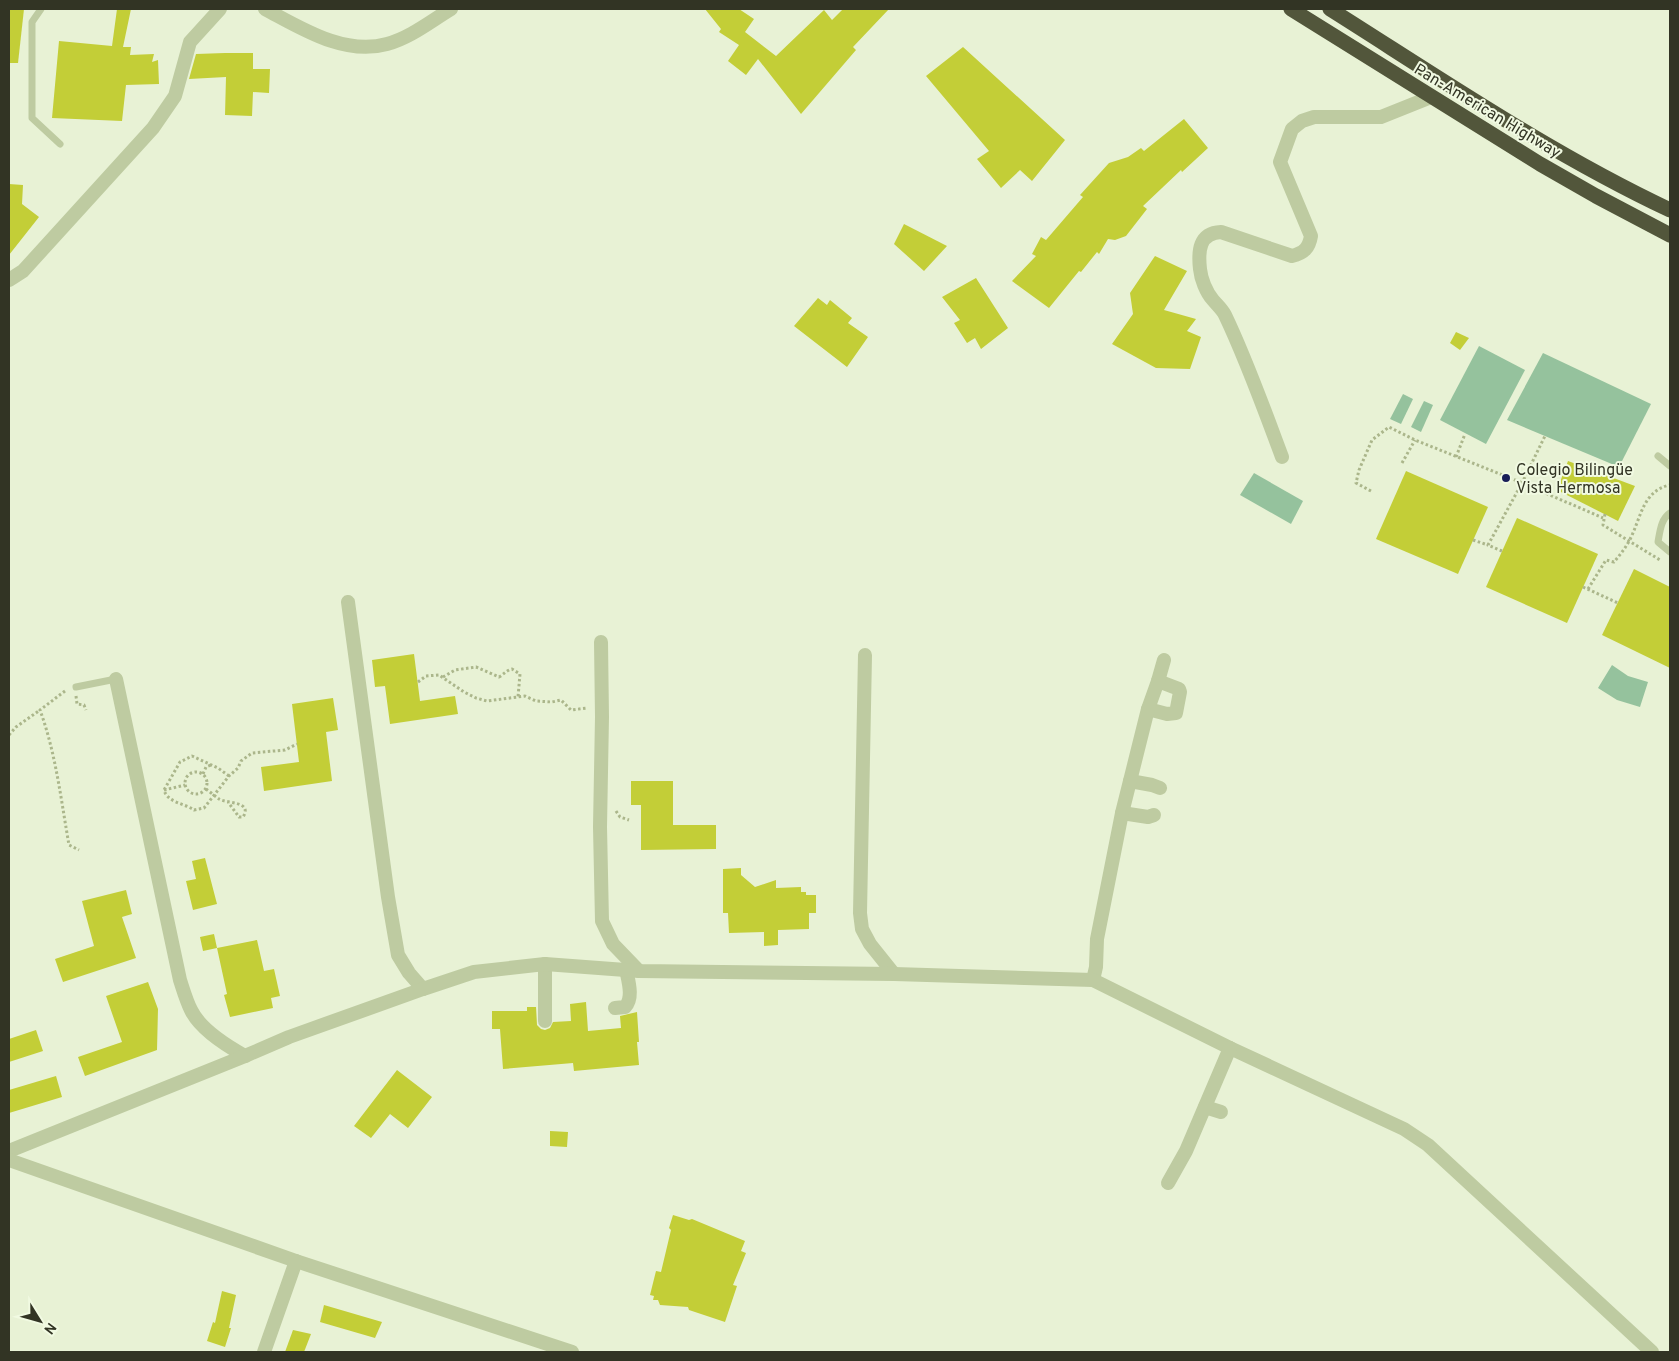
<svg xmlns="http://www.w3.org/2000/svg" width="1679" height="1361" viewBox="0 0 1679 1361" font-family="Overpass,sans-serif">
<rect width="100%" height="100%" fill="#e8f2d5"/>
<g fill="#95c29d">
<polygon points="1479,346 1525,370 1486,444 1440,420"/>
<polygon points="1543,353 1651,404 1619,467 1507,420"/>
<polygon points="1403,394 1413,399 1401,424 1390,419"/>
<polygon points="1424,401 1433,405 1421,432 1411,427"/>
<polygon points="1254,473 1303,501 1291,524 1240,495"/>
<polygon points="1612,665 1628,676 1648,682 1640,707 1617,700 1598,688"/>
</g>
<g fill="#c3ce37">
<polygon points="9,9 24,9 18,63 9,63"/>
<polygon points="117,9 131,9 123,47 131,47 130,55 154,54 152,62 158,60 159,84 126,85 122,121 52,118 59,41 112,46"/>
<polygon points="705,9 739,9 754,19 745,32 776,56 824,10 832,20 843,9 889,9 853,47 856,50 801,114 758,59 746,75 728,61 739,45 719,32 721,29"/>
<polygon points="963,47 1065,140 1032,181 1020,170 1001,188 977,159 989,151 926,76"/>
<polygon points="225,53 253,53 253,69 270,69 269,93 253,92 252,116 225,115 226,77 189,79 196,54"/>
<polygon points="1184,119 1208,148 1182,172 1181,170 1143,206 1147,209 1126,236 1115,240 1108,239 1099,254 1097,252 1081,272 1079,271 1049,308 1012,281 1036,256 1032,254 1041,237 1046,240 1083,197 1080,195 1109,163 1128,157 1141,148 1144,151"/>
<polygon points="9,184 23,185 22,204 39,217 9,255"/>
<polygon points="904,224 947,246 924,271 894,244"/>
<polygon points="1155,256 1187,271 1164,310 1196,319 1187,331 1201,337 1190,369 1156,368 1112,344 1133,314 1130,293"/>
<polygon points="976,278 1008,328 981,349 975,338 967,343 954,323 960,320 942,297"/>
<polygon points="818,298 827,305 830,300 852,318 848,323 868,337 847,367 794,326"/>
<polygon points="1456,332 1469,338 1460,350 1450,343"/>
<polygon points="1568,461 1635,486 1618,521 1557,490"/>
<polygon points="1406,471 1488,507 1458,574 1376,539"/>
<polygon points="1517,518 1598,554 1567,623 1486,587"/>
<polygon points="1634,569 1670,587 1670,668 1602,635"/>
<polygon points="414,654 420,701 455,696 458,714 390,724 385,686 375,687 372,660"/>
<polygon points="333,698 338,730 326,732 332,781 264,791 261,767 299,762 292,704"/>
<polygon points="631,781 673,781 673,825 716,825 716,849 641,850 641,805 631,805"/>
<polygon points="205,858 217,904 193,910 186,881 196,879 192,861"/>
<polygon points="741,868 741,875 755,887 776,880 776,888 801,887 801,892 806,892 806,895 816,895 816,913 809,913 809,929 778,930 778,945 764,946 764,932 729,933 728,913 723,913 723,869"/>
<polygon points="126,890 132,914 122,917 136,958 63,982 55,959 94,946 82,901"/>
<polygon points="214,934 217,948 203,951 200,937"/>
<polygon points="257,940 264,971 274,969 280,996 271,998 273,1008 230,1017 224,995 227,994 217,948"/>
<polygon points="148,982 158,1009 157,1050 85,1076 78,1057 122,1042 106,996"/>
<polygon points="586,1002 588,1031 621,1028 620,1016 637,1012 639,1042 637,1042 639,1065 574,1071 573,1063 503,1069 500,1029 492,1029 492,1011 527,1011 527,1007 536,1007 537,1025 541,1029 545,1030 550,1028 553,1022 571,1021 570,1004"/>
<polygon points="36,1030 43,1051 9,1062 9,1039"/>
<polygon points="397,1070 432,1097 408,1128 390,1114 371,1138 354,1126"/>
<polygon points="56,1076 62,1097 9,1113 9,1090"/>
<polygon points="550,1131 568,1132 567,1147 550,1146"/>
<polygon points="673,1215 689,1220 692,1219 745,1241 741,1251 746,1253 733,1285 737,1286 725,1322 689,1310 688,1307 660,1305 658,1300 653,1300 654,1296 650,1295 656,1271 661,1272 671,1230 669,1228"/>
<polygon points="222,1291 236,1295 229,1328 231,1328 225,1347 207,1341 213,1322 215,1323"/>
<polygon points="324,1305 382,1322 375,1338 320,1322"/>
<polygon points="293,1330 311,1334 304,1352 285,1352"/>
</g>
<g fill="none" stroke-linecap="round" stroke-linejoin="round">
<g stroke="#abb68b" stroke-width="3" stroke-dasharray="2.5 2.5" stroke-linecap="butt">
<polyline points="1456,457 1465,434"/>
<polyline points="1402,463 1415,440"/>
<polyline points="1371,491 1356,483 1359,470 1372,440 1389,427 1415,440 1520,482 1603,518"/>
<polyline points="1605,514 1603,525 1660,560"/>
<polyline points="1473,540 1488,545"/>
<polyline points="1502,551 1488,545 1522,483 1545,436"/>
<polyline points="1583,587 1618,603"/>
<path d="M1588 589 1606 560 1614 562C1619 556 1624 550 1628 543 1641 521 1641 491 1670 485"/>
<path d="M443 677 455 670 476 667 499 677C504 674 507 670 512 669L520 674 518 697"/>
<polyline points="418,682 426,676 439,675 464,692 476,698 487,701 525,696 536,701 552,702 561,700 571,710 587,708"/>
<path d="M65 691 40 710C56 754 61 800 69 845L79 850"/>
<polyline points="76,696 77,704 84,705 86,710"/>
<polyline points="9,735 16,727 40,710"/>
<circle cx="196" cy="783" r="11"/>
<polyline points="203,774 206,767 211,765"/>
<path d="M229 776 218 768 192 756 180 762 164 790C168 803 184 803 194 810L204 808 229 776 238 768 241 761 252 753 285 750 297 744"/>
<path d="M206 789C210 792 215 796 219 799 227 804 253 801 243 817H239L228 802"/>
<polyline points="164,790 185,785"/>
<polyline points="616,811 620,817 629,820"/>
</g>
<g stroke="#becba1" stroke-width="7">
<polyline points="41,9 32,22 32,118 60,144"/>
<polyline points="1658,456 1670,466"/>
<path d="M1670 513C1661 519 1660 531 1658 542L1670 552"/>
<polyline points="76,687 116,679"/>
</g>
<g stroke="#becba1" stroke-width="14">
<path d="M265 9C301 28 344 56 387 44 410 38 431 21 451 9"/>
<polyline points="9,280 23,271 153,128 175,96 190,42 220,9"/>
<path d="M1282 457C1264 409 1247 361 1225 315 1222 309 1217 305 1213 300 1206 292 1201 279 1200 269 1198 251 1199 233 1221 232L1292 256C1304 253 1309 248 1311 236L1280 162 1292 129 1302 121 1314 117H1381L1431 97"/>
<polyline points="348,602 388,897 398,955 409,973 423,989"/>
<polyline points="601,642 602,717 600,827 602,921 613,944 639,971"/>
<polyline points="865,655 860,913 862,929 870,944 894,974"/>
<path d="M116 679 180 980C183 989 186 1000 191 1010 200 1029 227 1046 245 1056"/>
<polyline points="1148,709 1167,714 1176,713 1180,692 1179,689 1158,681"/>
<polyline points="1130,781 1152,785 1160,788"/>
<polyline points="1122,813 1148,817 1154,815"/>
<polyline points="1093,980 1096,967 1097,939 1122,813 1148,709 1158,681 1164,660"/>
<path d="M615 1008 625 1007C634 998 628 980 626 969"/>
<polyline points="545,1021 545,964"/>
<polyline points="1205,1107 1221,1112"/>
<polyline points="9,1151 245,1056 289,1037 423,989 474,972 545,964 639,971 894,974 1093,980 1230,1048 1404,1129 1428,1145 1652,1352"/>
<polyline points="9,1160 296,1261 572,1352"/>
<polyline points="1168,1183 1186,1151 1230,1048"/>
<polyline points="264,1352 296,1261"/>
</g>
<g stroke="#52563b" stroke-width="15">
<polyline points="1291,9 1540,164 1596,196 1670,235"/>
<path d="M1330 9C1441 79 1551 154 1670 210"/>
</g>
</g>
<circle fill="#181e58" stroke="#f1fae2" stroke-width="2" cx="1506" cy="478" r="5"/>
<g text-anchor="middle" stroke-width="4" stroke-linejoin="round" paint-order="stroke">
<g font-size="16" fill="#323424" stroke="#f1fae2">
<text transform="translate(1488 110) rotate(31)" y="6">Pan-American Highway</text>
</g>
<g font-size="16" fill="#323424" stroke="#f1fae2" text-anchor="start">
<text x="1516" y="475">Colegio Bilingüe<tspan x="1516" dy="18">Vista Hermosa</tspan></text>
</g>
</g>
<rect width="1679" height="1361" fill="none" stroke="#323424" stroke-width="20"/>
<g transform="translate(40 1321) rotate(127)" stroke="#f1fae2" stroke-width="4" paint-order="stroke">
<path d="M0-4L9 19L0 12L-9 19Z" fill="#323424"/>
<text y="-8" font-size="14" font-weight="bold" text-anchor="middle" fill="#323424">N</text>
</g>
</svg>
